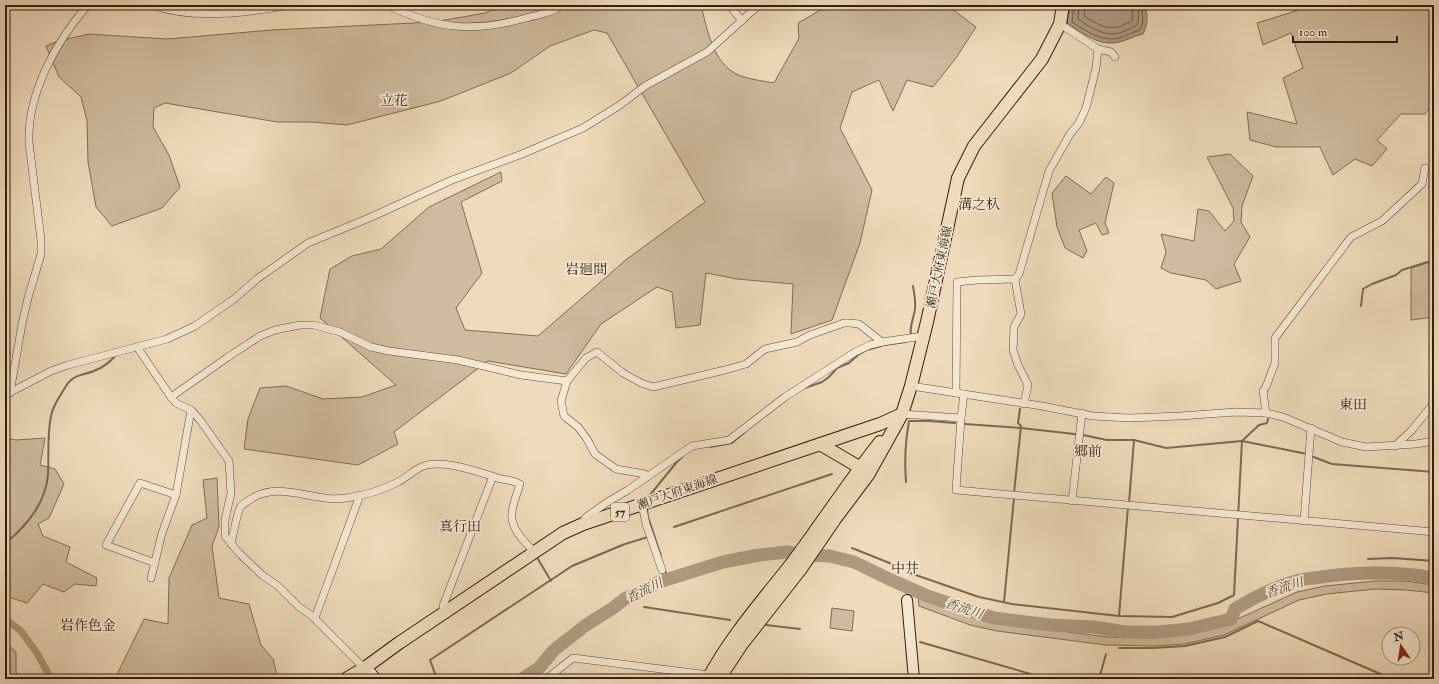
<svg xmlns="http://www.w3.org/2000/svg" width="1439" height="684" viewBox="0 0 1439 684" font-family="'IM FELL Double Pica','Noto Serif JP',serif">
<rect width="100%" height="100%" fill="#efdbbb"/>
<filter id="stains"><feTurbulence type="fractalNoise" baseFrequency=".005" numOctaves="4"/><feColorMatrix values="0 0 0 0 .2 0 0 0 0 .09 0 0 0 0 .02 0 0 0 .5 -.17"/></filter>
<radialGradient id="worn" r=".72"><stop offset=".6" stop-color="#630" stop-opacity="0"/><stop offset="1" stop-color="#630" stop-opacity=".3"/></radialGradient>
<g fill="#cfbb9e" stroke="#826c56">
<path d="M503 5H699L702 9C708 34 715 69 744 77 753 80 764 81 774 83L799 38 798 23 829 5H947L976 27 956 58 933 87 907 80 893 111 879 80 852 92 840 128 872 190 860 243 832 320 791 334 793 284 737 279 706 273 700 325 676 328 672 292 657 287 601 324 566 374 488 361 394 432 398 444 358 465 244 449 248 419 260 388 286 386 323 399 362 397 396 385 320 318 330 269 352 256 381 249 429 207 501 172 502 181 461 202 482 273 456 308 465 330 538 336 627 259 705 202 607 33 594 30 550 46 511 73 441 101 347 125 312 122H277L165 103 154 108 153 127 169 155 180 187 162 208 112 226 96 207 88 162 87 121 81 97 59 77 46 46 58 41 89 34 167 39 272 30 434 22 485 13Z"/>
<polygon points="1315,5 1434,5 1434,102 1425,114 1401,114 1377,140 1387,149 1372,166 1355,159 1333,175 1320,147 1276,147 1250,140 1247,112 1297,124 1283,78 1303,68 1291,33 1263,45 1257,23"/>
<polygon points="1230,154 1253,176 1242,206 1241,222 1250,237 1234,264 1241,281 1216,289 1206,280 1171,273 1161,268 1166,252 1161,234 1194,241 1198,209 1209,211 1225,231 1234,221 1233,208 1207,157"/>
<polygon points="1066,176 1091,194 1106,177 1114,183 1105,223 1109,233 1102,235 1096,223 1079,230 1087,251 1083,258 1065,248 1057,227 1052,193"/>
<polygon points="1434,261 1434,317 1411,320 1411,268"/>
<polygon points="5,438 16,440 45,438 40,465 55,469 64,484 49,518 38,524 43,536 70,547 66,562 97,578 96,586 75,584 64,592 43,584 27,603 5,596 5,569 9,564 5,560"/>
<polygon points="217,478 219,527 212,546 219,598 249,604 261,645 273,659 278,679 115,679 144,619 168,624 169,578 192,525 207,518 203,480"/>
<polygon points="1375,581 1406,581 1434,585 1434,593 1406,590 1375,589 1327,594 1299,600 1224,635 1185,644 1153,646 1106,645 997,631 970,625 919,606 918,597 971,617 1000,623 1107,637 1154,638 1183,635 1222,626 1297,592 1325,586"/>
<polygon points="832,608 854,611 852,631 830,628"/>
<polygon points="5,642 16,652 16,671 20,679 5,679"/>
</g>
<path fill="#af9a81" stroke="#7e6853" d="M1070 5H1145C1148 16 1148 24 1143 34 1134 36 1128 40 1119 42 1099 47 1083 33 1067 23Z"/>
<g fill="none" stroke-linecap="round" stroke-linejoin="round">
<g stroke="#725c48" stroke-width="1">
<path d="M1074 5 1072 22C1087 31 1101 42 1119 38 1127 36 1133 32 1140 30 1145 21 1142 14 1141 5"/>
<path d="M1079 5 1078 19C1093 29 1107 39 1125 31 1129 29 1133 27 1137 25L1139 15 1136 5"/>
<path d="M1085 5 1084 16C1097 24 1109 32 1123 25 1126 24 1129 22 1132 21L1133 16 1130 5"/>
</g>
<g stroke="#7e6853" stroke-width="2">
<polyline points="1361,306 1363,289 1372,284 1396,275 1402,270 1434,260"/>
<path d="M911 336C909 326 914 318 915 309 916 301 914 293 913 286"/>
<polyline points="805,388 822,382 829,377 837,368 849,363 858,355 867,350 884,345 906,342 907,341"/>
<polyline points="965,424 1021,428 1083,435 1107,440 1134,440 1166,448 1242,441 1307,454"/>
<polyline points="710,447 732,443 745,432"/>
<polyline points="1311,456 1332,464 1434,472"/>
<path d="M906 482C904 459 905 443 909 421H929L955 423"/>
<polyline points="1014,493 1021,426 1018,423 1020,409"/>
<polyline points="650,495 676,463 684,455"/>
<polyline points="1129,503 1134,440"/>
<polyline points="647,509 648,517 661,556"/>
<polyline points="674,527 832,474"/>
<path d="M6 543C27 525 46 503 48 474 49 455 47 435 51 416 53 404 62 393 68 383 75 374 86 375 96 370 104 367 110 362 116 355"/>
<polyline points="852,548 897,566"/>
<polyline points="538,559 551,581"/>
<polyline points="1368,559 1392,558 1434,561"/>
<polyline points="665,570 668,579"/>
<polyline points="910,573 979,597 1012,604 1119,616 1172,617 1218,603 1234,595 1242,441 1259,425 1267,423 1268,419"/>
<polyline points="1004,602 1014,498"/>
<polyline points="644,607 730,620"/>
<polyline points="1119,616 1128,507"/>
<polyline points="766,625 800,629"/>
<polyline points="920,642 1048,679"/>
<polyline points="1119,648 1153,648 1185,646 1225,637 1258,621 1392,679"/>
<polyline points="437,679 430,660 572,566 625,544 648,537"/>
<polyline points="1099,679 1106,654"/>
</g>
<polyline stroke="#af9a81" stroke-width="7" points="5,619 21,631 37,653 51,679"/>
<path stroke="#af9a81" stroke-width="13" d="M522 679 539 668 554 650 586 625 613 608 626 598 643 591 659 582 723 562 759 555 787 552 807 555 829 556 854 562 889 579 927 596 994 618 1051 625 1094 627 1125 632H1158L1189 629 1231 619 1235 609C1253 598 1272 588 1293 582 1300 579 1307 579 1314 578 1353 572 1395 571 1434 578"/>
<g stroke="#634c3a" stroke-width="8">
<g id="street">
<path d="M152 5C193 20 247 13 289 5"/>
<path d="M387 5C437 29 472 33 526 18 539 15 552 12 563 5"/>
<polyline points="729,5 742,21"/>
<polyline points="1060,24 1098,49 1111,52 1115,57"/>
<polyline points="137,347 171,397 176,403 191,410 200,420 229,461 231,493 225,520 225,536 239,553 262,575 278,586 299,607 312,616 360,664 366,667"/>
<polyline points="911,386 1042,406 1093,416 1129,418 1180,416 1236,412 1266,413 1283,417 1342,442 1366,447 1416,444 1434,441"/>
<path d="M10 393 22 324 28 298 41 254V240L29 143C27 94 56 41 88 5"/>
<polyline points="956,393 957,282 977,280 1015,279"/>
<polyline points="5,395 51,371 68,365 167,339 195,326 234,299 257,279 308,243 369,218 452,180 522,154 583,128 620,105 645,86 707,52 759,5"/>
<polyline points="171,397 228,357 260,336 275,330 300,325 314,325 340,332 371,347 389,351 458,360 521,375 567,381"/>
<polyline points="1024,404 1028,385 1018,365 1013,350 1014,327 1021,314 1015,279 1019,274 1049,171 1070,134 1079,123 1086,108 1096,68 1098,49"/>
<polyline points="1266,413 1263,391 1266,387 1275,363 1275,338 1351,237 1382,221 1422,184 1425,168"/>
<polyline points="902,414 961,418 964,394"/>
<polyline points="961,418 956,490 1434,532"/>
<polyline points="1395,446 1411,431 1434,403"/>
<polyline points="647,477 645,474 616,469 595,454 587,439 578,427 564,416 561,401 567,381 586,358 597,352 623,373 641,383 653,387 725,370 746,364 765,349 797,342 810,335 844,323 850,323 859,324 882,342"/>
<polyline points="1072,501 1082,413"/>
<polyline points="642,504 646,524 662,570"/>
<polyline points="1304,521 1311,428"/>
<polyline points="583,524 585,518 606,503 628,490 686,450 692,446 729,440 785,397 855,352 870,345 882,342 923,336"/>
<path d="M231 544C233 537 237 511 241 506 243 504 248 501 251 499 280 480 314 503 346 498 363 496 382 490 398 482 413 474 419 463 438 464 456 464 480 472 497 478 505 480 513 480 520 484 518 492 510 509 512 518 513 531 526 544 535 552"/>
<polyline points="155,563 106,545 140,483 176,495"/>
<polyline points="151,578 162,533 176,495 191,410"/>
<polyline points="443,614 443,606 493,476"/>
<polyline points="315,618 360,495"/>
<polyline points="721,677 739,679"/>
<polyline points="546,679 573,658 709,675"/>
</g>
</g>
<g stroke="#341d0f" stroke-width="12">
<g id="secondary">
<polyline points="907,600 914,679"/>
<polyline points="366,667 376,679"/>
</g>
</g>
<g stroke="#341d0f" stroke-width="14">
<g id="primary">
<polyline points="820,444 859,467"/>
<polyline points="346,679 366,667 399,643 563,533 583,524 880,424 902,414"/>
<path d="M708 679C730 637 763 600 792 563 822 523 849 481 880 442"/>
<polyline points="719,679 742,644 800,570 835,519 868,475 902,414 911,386 927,322 958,178 974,146 1042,59 1060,24 1063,5"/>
</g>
</g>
<use href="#street" stroke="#f5e8d3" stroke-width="7"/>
<use href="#secondary" stroke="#f5e8d3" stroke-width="10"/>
<use href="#primary" stroke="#efdbbb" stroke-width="12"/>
</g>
<g text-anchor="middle" stroke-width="3.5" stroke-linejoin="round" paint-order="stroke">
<rect fill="#f5e8d3" stroke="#6e5a4a" stroke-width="1" x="611" y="503" width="18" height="18" rx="3"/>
<g font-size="11" font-weight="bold" fill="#341d0f">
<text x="620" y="516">57</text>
</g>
<g font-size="12" fill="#341d0f" stroke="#f5e8d3">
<text transform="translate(939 267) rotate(-78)" y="4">瀬戸大府東海線</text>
<text transform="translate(677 492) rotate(-19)" y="4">瀬戸大府東海線</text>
</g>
<g font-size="13" font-style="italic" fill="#5f4937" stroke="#f5e8d3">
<text transform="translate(1284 587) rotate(-18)" y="5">香流川</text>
<text transform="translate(644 590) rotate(-26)" y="5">香流川</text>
<text transform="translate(964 608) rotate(18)" y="5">香流川</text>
</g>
<g font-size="14" fill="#341d0f" stroke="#f5e8d3">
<text x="394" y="105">立花</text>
<text x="979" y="209">溝之杁</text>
<text x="586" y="274">岩廻間</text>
<text x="1353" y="409">東田</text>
<text x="1088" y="456">郷前</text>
<text x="460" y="531">真行田</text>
<text x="905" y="573">中井</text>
<text x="88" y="630">岩作色金</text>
</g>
</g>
<rect width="1439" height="684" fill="none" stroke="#efdbbb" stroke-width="20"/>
<rect x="6" y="6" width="1427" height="672" fill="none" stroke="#341d0f" stroke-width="2"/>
<rect x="10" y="10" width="1419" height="664" fill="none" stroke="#341d0f"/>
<g transform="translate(1401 646) rotate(347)"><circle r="19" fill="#f5e8d3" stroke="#a89785"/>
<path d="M0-3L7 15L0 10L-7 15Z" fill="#8f2418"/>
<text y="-6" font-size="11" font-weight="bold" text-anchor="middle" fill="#341d0f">N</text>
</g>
<path d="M1293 36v6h104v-6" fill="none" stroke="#341d0f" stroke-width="2"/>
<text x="1299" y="36" font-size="12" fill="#341d0f" stroke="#f5e8d3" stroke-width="3" paint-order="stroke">100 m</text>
<rect width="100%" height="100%" filter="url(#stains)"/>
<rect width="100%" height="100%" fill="url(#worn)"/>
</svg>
